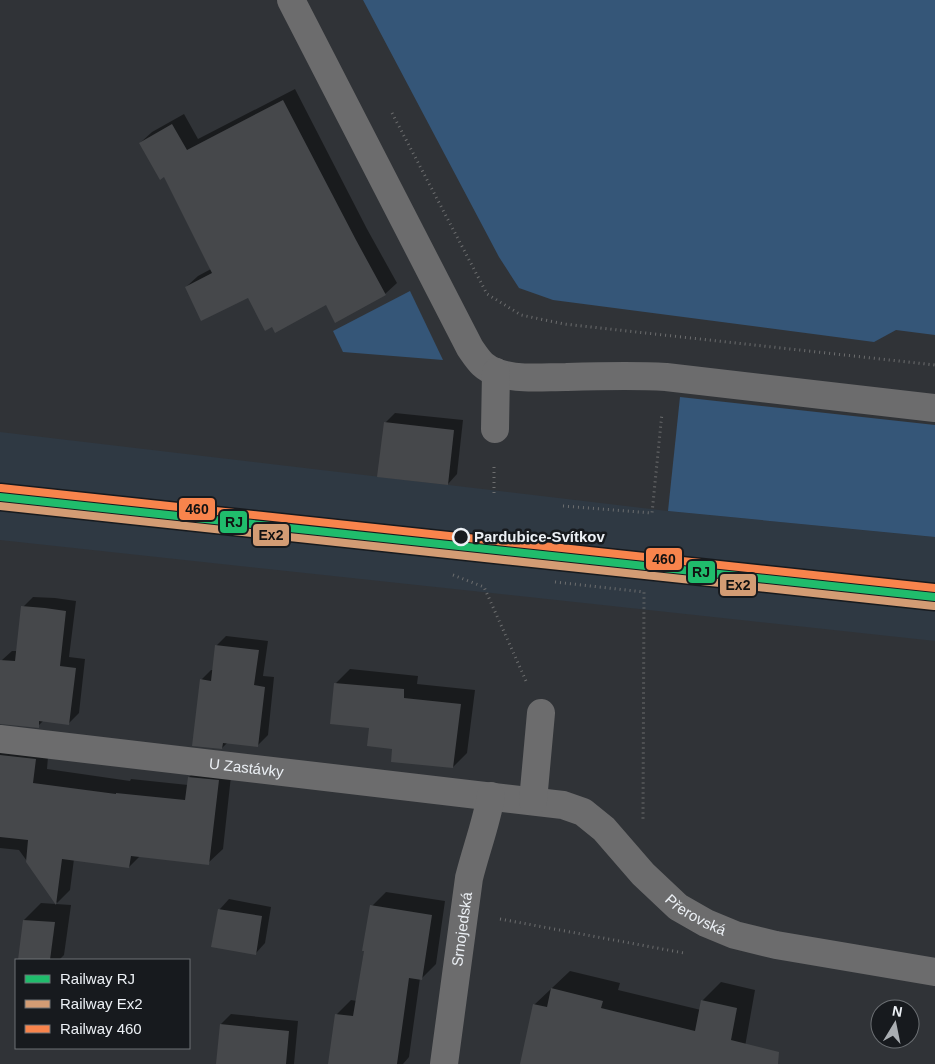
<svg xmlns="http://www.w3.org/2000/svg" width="935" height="1064" viewBox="0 0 935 1064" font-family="Helvetica,sans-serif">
<rect width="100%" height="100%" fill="#303337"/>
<polygon fill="#2f3943" points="0,432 668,511 935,537 935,641 0,540"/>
<g fill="#355678">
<polygon points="363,0 935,0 935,335 896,330 874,342 553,300 519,288 499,257"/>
<polygon points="410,291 443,360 343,352 333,331"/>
<polygon points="680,397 935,425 935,537 668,511"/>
</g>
<g fill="#0007">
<polygon points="295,89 367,229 397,283 385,294 326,303 248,296 186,287 198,276 211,269 165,175 140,143 152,132 184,114 198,139"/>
<polygon points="395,413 463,420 457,474 448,484 385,423"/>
<polygon points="33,597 55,598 76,601 69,657 85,659 79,713 69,723 44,720 38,726 0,722 0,681 2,660 12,651 17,651 23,607"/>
<polygon points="226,636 268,641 263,676 274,677 268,735 258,745 228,742 222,748 201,680 211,670 213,670 216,646"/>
<polygon points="350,669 418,676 417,684 475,690 467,753 453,767 394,748 370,727 336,683"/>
<polygon points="0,744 49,745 47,769 130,781 131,779 188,785 189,777 203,763 232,767 223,849 208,863 140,856 129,867 74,859 70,890 57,903 19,850 0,848"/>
<polygon points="386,892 445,901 436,964 422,978 420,978 409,1057 403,1064 344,1064 337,1014 351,1000 357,1001 372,906"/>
<polygon points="229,899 271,907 265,943 256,953 213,946 220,909"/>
<polygon points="41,903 71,905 64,955 59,960 19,960 24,920"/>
<polygon points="570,971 620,983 618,990 701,1010 702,1001 721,982 755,990 743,1058 736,1064 521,1064 534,1005"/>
<polygon points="231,1014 298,1021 294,1064 217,1064 221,1024"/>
</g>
<g fill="#46484b">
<polygon points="283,100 356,240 386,295 335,323 326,305 275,333 272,327 265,331 248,298 201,321 185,287 212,273 164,177 160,180 139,143 172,124 187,150"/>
<polygon points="384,422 454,430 448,485 377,477"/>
<polygon points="21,606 45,608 66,611 60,666 76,668 69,725 39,721 39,728 0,724 0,660 15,661"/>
<polygon points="215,645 259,650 254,685 265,687 258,747 223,743 222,749 192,746 200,679 211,681"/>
<polygon points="334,683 404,689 404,698 461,704 453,768 391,762 392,749 367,746 369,728 330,724"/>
<polygon points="0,755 36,759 33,783 116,794 116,793 185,800 188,777 219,780 209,865 131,856 129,868 62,859 56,905 26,862 28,840 0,837"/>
<polygon points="370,905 432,915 422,980 409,978 397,1064 328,1064 335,1014 353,1016 364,951 362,951"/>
<polygon points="218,909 262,916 256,955 211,947"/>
<polygon points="23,920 55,922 50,960 18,960"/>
<polygon points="551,988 603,1001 601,1008 695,1031 701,1000 737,1008 731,1040 779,1052 778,1064 520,1064 533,1004 547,1007"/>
<polygon points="220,1024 289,1031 286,1064 216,1064"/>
</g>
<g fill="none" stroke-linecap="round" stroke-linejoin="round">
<g stroke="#6d6e6f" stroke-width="3" stroke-dasharray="1 4" stroke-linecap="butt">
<polyline points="392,113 487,294 521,315 564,324 935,365"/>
<polyline points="494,493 494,464"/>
<polyline points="563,506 652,513 662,413"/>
<polyline points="453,575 484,587 526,681"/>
<polyline points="555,582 644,592 643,819"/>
<polyline points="500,919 684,953"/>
</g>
<g stroke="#6c6c6d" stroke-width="28">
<path d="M291 0 470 348C479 361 483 368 498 373 520 380 544 377 566 377 600 376 633 375 666 377L935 408"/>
<polyline points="495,429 496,372"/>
<path id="s1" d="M0 739 563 805 583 812 604 829 643 874 678 907 706 923 735 935 776 945 935 972"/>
<polyline points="533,801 541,713"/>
<path id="s2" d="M444 1064 469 878C476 850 486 824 491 796"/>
</g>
<g stroke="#171a1e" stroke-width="11">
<polyline id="rail-1" points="0,497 935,597"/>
</g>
<g stroke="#171a1e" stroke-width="11">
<polyline id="rail-2" points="0,506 934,606"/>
</g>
<g stroke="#171a1e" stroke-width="11">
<polyline id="rail-3" points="1,488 935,588"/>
</g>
<use href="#rail-1" stroke="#20bc6c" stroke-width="8"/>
<use href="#rail-2" stroke="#d39c74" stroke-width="8"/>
<use href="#rail-3" stroke="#f8844c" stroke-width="8"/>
</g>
<circle fill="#171a1e" stroke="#ecf0f5" stroke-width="2.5" cx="461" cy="537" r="8"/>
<g text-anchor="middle" stroke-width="5" stroke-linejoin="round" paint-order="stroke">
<g font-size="15" font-weight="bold" fill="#ecf0f5" stroke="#171a1e" text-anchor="start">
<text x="474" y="542">Pardubice-Svítkov</text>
</g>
<g font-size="15" fill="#ecf0f5" stroke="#171a1e">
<text dy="5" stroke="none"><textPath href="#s1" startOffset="248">U Zastávky</textPath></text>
<text dy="5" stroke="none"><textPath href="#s1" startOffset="742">Přerovská</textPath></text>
<text dy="5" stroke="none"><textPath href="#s2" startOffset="136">Srnojedská</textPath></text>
</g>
</g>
<g stroke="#171a1e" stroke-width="2">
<rect x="178" y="497" width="38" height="24" rx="5" fill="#f8844c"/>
<rect x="219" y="510" width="29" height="24" rx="5" fill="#20bc6c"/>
<rect x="252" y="523" width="38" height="24" rx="5" fill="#d39c74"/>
<rect x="645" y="547" width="38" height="24" rx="5" fill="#f8844c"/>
<rect x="687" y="560" width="29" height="24" rx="5" fill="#20bc6c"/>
<rect x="719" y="573" width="38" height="24" rx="5" fill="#d39c74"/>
</g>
<g font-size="14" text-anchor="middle" font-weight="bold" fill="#111">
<text x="197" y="514">460</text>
<text x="234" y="527">RJ</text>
<text x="271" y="540">Ex2</text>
<text x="664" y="564">460</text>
<text x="701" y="577">RJ</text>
<text x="738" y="590">Ex2</text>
</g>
<rect x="15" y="959" width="175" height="90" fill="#171a1e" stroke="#6c7074"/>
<rect x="25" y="975" width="25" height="8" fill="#20bc6c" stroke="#6c7074"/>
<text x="60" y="984" font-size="15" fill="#ecf0f5">Railway RJ</text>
<rect x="25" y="1000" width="25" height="8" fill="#d39c74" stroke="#6c7074"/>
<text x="60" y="1009" font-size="15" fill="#ecf0f5">Railway Ex2</text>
<rect x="25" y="1025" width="25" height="8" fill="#f8844c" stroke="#6c7074"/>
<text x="60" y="1034" font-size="15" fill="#ecf0f5">Railway 460</text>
<g transform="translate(895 1024) rotate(10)"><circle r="24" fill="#171a1e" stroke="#6c7074"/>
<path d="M0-4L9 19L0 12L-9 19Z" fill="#aaaeb2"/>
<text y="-8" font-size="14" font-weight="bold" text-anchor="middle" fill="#ecf0f5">N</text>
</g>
</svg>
